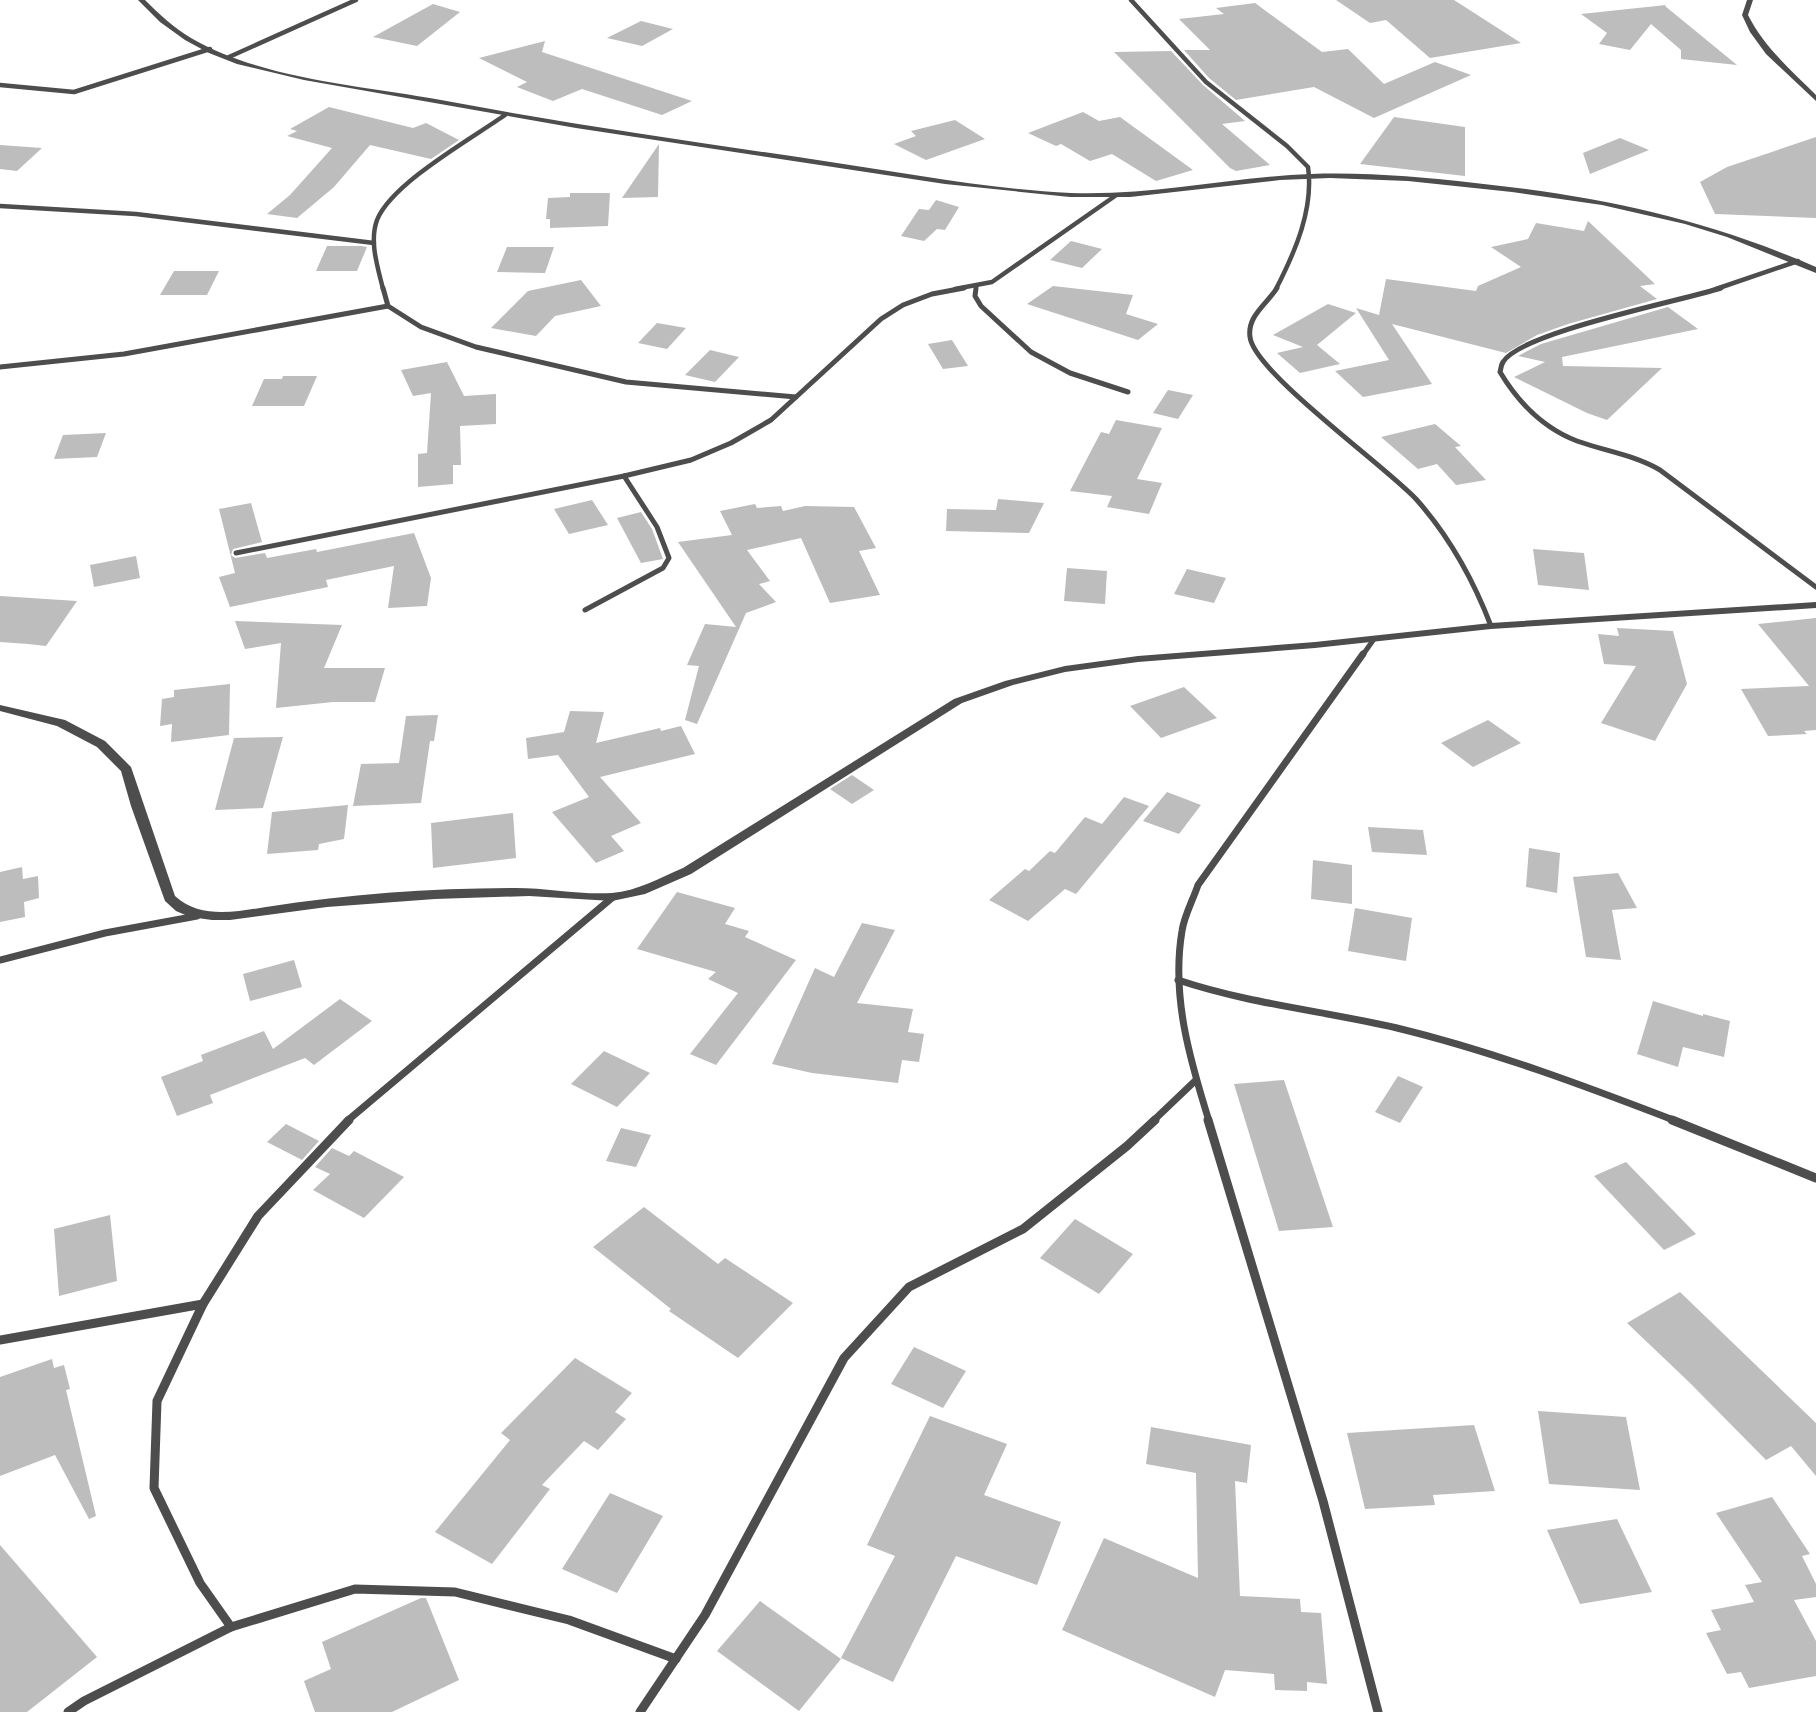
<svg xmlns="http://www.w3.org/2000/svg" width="1816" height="1712" viewBox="0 0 1816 1712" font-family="Commissioner,sans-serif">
<rect width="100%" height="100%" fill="#fff"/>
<g fill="#bdbdbd">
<polygon points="1336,0 1454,0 1521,43 1430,58 1386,20 1370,23"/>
<polygon points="1255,3 1322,52 1348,49 1384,84 1435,62 1471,75 1374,118 1314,87 1236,100 1209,78 1184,50 1210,50 1179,19 1224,14 1216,8"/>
<polygon points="433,4 460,12 417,46 373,37"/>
<polygon points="1666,5 1665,6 1737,65 1681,59 1681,50 1651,24 1630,50 1599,44 1607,33 1581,14"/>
<polygon points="641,21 673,29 642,46 607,38"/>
<polygon points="545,41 542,52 692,101 662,115 582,89 553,101 517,87 527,82 479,58"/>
<polygon points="1171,51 1203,85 1245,121 1222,124 1270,165 1236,171 1230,168 1114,52"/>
<polygon points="329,107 413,128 426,123 459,140 431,159 370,145 334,187 297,218 267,214 290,195 332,148 287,136 297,131 290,129"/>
<polygon points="1083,112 1099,121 1120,117 1193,170 1156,181 1112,154 1090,161 1061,144 1056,146 1028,133"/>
<polygon points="1394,117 1465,127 1465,176 1360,164"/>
<polygon points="955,120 985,139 926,160 894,144 916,136 911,131"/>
<polygon points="1816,137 1816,218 1715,214 1700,182 1727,167"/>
<polygon points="1620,138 1649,150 1590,174 1583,153"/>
<polygon points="659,144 658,197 622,198"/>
<polygon points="0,145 42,148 17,171 0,169"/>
<polygon points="570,193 610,193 608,226 550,228 550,219 546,219 548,198 570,197"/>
<polygon points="936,200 959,207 945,230 937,229 924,241 901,236 919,209 929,210"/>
<polygon points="1588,221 1655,284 1640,286 1657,299 1568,324 1537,335 1506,353 1392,324 1432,384 1363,397 1335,371 1389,360 1356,308 1379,315 1386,279 1476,291 1478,286 1521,267 1491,247 1528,239 1536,223 1584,231"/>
<polygon points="1071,241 1102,249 1082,268 1050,260"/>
<polygon points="327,246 361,246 367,247 357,271 316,271"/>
<polygon points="507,247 554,247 545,273 497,272"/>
<polygon points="174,271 219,271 207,295 160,295"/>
<polygon points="581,280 601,306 555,316 536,336 491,328 528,291"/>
<polygon points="1053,286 1133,295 1126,314 1158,324 1138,340 1027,304"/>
<polygon points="1328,304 1356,313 1317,345 1340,364 1300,373 1277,353 1303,347 1273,335"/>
<polygon points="1668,307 1698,329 1562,357 1563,366 1662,368 1607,420 1587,413 1514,377 1545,362 1518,356 1541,344"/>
<polygon points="657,323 686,328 667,349 638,343"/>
<polygon points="952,340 968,366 943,369 928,344"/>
<polygon points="710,350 739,357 715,382 685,375"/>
<polygon points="447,362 464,396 496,394 496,424 460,426 461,465 453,465 453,484 418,487 418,454 427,453 431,393 413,396 401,370"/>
<polygon points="283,376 317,376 304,406 252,406 264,379 282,379"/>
<polygon points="1168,390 1193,395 1178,419 1153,413"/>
<polygon points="1116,420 1162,428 1137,479 1162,483 1149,514 1107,507 1112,496 1070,491 1101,432 1109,434"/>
<polygon points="1435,424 1461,446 1455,447 1486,480 1456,485 1437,464 1418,469 1381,437"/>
<polygon points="106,433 97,457 54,459 63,435"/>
<polygon points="998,499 1044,503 1029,533 946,531 947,509 996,510"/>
<polygon points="592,500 608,525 569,534 554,509"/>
<polygon points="251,503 262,542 233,549 231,555 235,558 265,553 267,558 316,549 317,552 414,533 431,578 427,606 388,608 394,566 326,580 328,587 230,607 219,577 235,573 219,509"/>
<polygon points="755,504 757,508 781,506 783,511 805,506 854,507 876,548 859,551 880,595 830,603 801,538 747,550 770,581 759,584 776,602 746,613 697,724 685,720 699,666 687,665 705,624 736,627 678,542 732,535 720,511"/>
<polygon points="641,512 652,529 663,559 641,563 617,518"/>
<polygon points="1533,549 1584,553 1589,590 1538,585"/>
<polygon points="136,556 140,578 94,587 90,565"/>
<polygon points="1067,568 1107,571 1105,604 1064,601"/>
<polygon points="1187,569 1226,578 1214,603 1174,594"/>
<polygon points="0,596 77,601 46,646 28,644 0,642"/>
<polygon points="1816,618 1816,730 1804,731 1807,734 1768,736 1741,689 1809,686 1758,624"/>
<polygon points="235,621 342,625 324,668 385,668 375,702 333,702 276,708 281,643 245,649"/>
<polygon points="1617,628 1673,631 1687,684 1655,741 1601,723 1636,666 1604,664 1598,634 1619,636"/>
<polygon points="230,684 229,735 171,742 172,724 160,726 162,699 174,697 174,690"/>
<polygon points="1184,687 1217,718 1161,738 1130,706"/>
<polygon points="570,711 604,712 596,743 660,728 661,731 681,726 695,754 600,777 641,823 611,836 624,851 596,863 552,812 589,797 558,755 528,759 526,738 564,732"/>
<polygon points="438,715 434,741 430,741 421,803 353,806 361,764 399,763 406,716"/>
<polygon points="1488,720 1521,743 1473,767 1441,743"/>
<polygon points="283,737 263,808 215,810 234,738"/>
<polygon points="852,775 874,790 852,804 830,789"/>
<polygon points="1167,792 1201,805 1179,834 1143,821"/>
<polygon points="1124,797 1149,806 1076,894 1065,889 1028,921 989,900 1025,869 1029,871 1050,851 1055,853 1085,817 1102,824"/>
<polygon points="348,805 344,839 319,844 318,850 267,854 272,812"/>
<polygon points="513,813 516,858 433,868 431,823"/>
<polygon points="1368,827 1423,830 1427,855 1372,852"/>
<polygon points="1529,848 1560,853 1557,893 1526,887"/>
<polygon points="1313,860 1352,865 1352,904 1311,899"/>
<polygon points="22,867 23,879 38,876 39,898 24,902 25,917 0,922 0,872"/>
<polygon points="1618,873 1637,908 1612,910 1621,960 1586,957 1573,877"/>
<polygon points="677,892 735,908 725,924 749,931 745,937 796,960 716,1065 690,1054 738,993 708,979 716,972 637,949"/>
<polygon points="1355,908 1412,918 1406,961 1348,951"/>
<polygon points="862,923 895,930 857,1003 913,1009 908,1032 924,1034 919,1062 902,1060 898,1083 812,1073 772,1064 815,968 834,977"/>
<polygon points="294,960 302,987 250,1001 243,974"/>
<polygon points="340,999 372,1021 314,1065 305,1058 210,1095 213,1103 177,1116 161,1077 203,1061 201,1055 264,1031 273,1049"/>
<polygon points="1653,1001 1703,1016 1703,1014 1730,1021 1724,1057 1683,1047 1678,1067 1637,1054"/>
<polygon points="604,1051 650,1073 617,1107 571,1084"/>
<polygon points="1398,1076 1423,1087 1400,1123 1375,1112"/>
<polygon points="1284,1080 1333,1227 1279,1231 1234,1084"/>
<polygon points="286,1124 319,1141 302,1160 267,1142"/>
<polygon points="621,1128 651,1135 636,1167 606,1161"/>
<polygon points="332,1148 349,1156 354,1151 404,1177 364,1218 313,1190 330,1174 315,1167"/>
<polygon points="1626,1162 1696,1234 1664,1250 1594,1176"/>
<polygon points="644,1207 718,1264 725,1258 793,1303 738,1358 669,1311 671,1309 593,1247"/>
<polygon points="110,1215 117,1281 59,1296 54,1229"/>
<polygon points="1075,1219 1133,1254 1099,1294 1040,1258"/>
<polygon points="1680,1292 1816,1423 1816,1476 1791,1446 1766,1460 1689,1382 1627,1323"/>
<polygon points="914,1347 966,1371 943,1408 891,1384"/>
<polygon points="575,1358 632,1393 615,1412 626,1419 598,1450 584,1441 542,1485 550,1489 492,1564 435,1532 510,1440 501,1433"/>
<polygon points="52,1359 54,1368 64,1365 70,1389 66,1390 96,1516 89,1519 55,1455 0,1476 0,1377"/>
<polygon points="1538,1411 1626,1417 1640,1490 1549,1484"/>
<polygon points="930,1416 1007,1444 984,1495 1061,1522 1037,1585 956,1556 893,1682 841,1658 895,1556 867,1545"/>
<polygon points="1474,1425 1495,1491 1433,1495 1435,1505 1365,1509 1347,1433"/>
<polygon points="1151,1427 1251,1445 1247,1483 1235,1481 1240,1596 1300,1599 1301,1612 1321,1613 1327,1684 1307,1682 1307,1691 1275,1690 1274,1674 1225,1670 1215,1697 1062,1630 1104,1538 1198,1578 1196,1473 1146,1464"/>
<polygon points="610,1493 663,1516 617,1593 562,1569"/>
<polygon points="1772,1497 1810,1554 1802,1556 1816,1584 1816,1597 1794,1600 1816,1641 1816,1676 1749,1688 1741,1672 1727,1674 1706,1633 1721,1630 1711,1610 1754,1602 1745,1585 1762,1582 1716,1513"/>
<polygon points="1617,1519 1652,1592 1580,1604 1547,1530"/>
<polygon points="0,1545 97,1657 27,1712 0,1712"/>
<polygon points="421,1598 426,1598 459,1680 392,1712 315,1712 304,1681 331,1669 322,1642"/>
<polygon points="760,1601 841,1659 799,1711 717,1651"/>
</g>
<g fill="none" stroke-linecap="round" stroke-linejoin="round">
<g stroke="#4d4d4d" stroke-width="4.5">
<path d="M1131 0 1206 82 1287 146 1308 167C1314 209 1295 252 1276 289"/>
<polyline points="229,57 356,0"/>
<polyline points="0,85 74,92 210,49"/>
<polyline points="0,206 136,214 374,243"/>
<path d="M383 289C378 268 369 242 377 220 392 183 471 139 505 115"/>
<polyline points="955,289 992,282 1115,196"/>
<polyline points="1716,289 1798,261"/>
</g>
<g stroke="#4d4d4d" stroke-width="5">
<polyline points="383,288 388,306 421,327 476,347 626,382 796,397"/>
<polyline points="976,288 975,296 981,306 1031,352 1070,373 1128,392"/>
<path d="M1277 288C1267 304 1247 316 1250 337 1254 372 1384 465 1416 499 1449 536 1473 579 1491 626"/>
<path d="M1721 288C1681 301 1521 332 1503 362 1501 365 1501 369 1500 372 1518 402 1543 428 1577 441 1605 451 1634 455 1660 470L1816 587"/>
<polyline points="0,367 124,354 388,306"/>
<polyline points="236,553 624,476 691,460 731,443 771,420 881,319 903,305 932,294 964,288"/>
<polyline points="585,610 663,568 669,558 657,527 624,476"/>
<polyline points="1362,656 1374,639"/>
</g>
<g stroke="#4d4d4d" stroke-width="7">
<polyline points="0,960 105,933 197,916"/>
<path d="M1178 980C1250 1004 1324 1011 1397 1028 1492 1051 1585 1086 1676 1121"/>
<polyline points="347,1121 613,897"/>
<polyline points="1153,1121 1196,1080"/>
<path d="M1209 1121C1190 1060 1171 996 1182 931 1184 916 1193 900 1198 885L1363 654"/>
</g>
<g stroke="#4d4d4d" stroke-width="9">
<polyline points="1208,1120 1323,1501 1378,1712"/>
<polyline points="1672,1120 1816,1178"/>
<polyline points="0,1340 203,1304"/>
<polyline points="231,1627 200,1583 154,1488 157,1401 203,1304 258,1216 349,1120"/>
<polyline points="68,1712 84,1701 231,1627 355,1589 455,1592 569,1620 676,1659"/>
<polyline points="640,1712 705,1615 844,1358 909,1287 1023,1229 1127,1146 1155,1120"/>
</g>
<g fill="#4d4d4d" fill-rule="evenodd">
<path d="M138 0H145C159 14 174 28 191 38 264 80 360 85 441 100 568 124 696 142 824 161 906 173 988 189 1071 193 1152 196 1231 177 1311 174 1366 172 1421 177 1475 183 1597 196 1703 218 1816 267V273L1727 237 1685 224 1602 205 1512 192 1408 181 1330 178 1280 180 1130 197H1070L945 184 576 128 304 80 237 64 209 53 185 40 160 22Z"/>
<path d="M1747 0H1753L1748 15C1764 47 1791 70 1816 95V101L1766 54 1750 32 1742 15Z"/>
<path d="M1816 602V608L1491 629 1315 648 1138 662 1065 672 1013 685 962 703 691 874 645 894 612 901 529 896 435 899 327 907 230 920H212L190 917 176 911 165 901 131 806 121 771 97 747 57 726 0 711V705L65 720 105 741 131 767 175 896C200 919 235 912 266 907 349 894 433 888 516 888 548 888 580 895 612 893 637 891 660 878 683 868L954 699 1005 681 1065 666 1138 656 1315 642 1491 623Z"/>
</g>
</g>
</svg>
